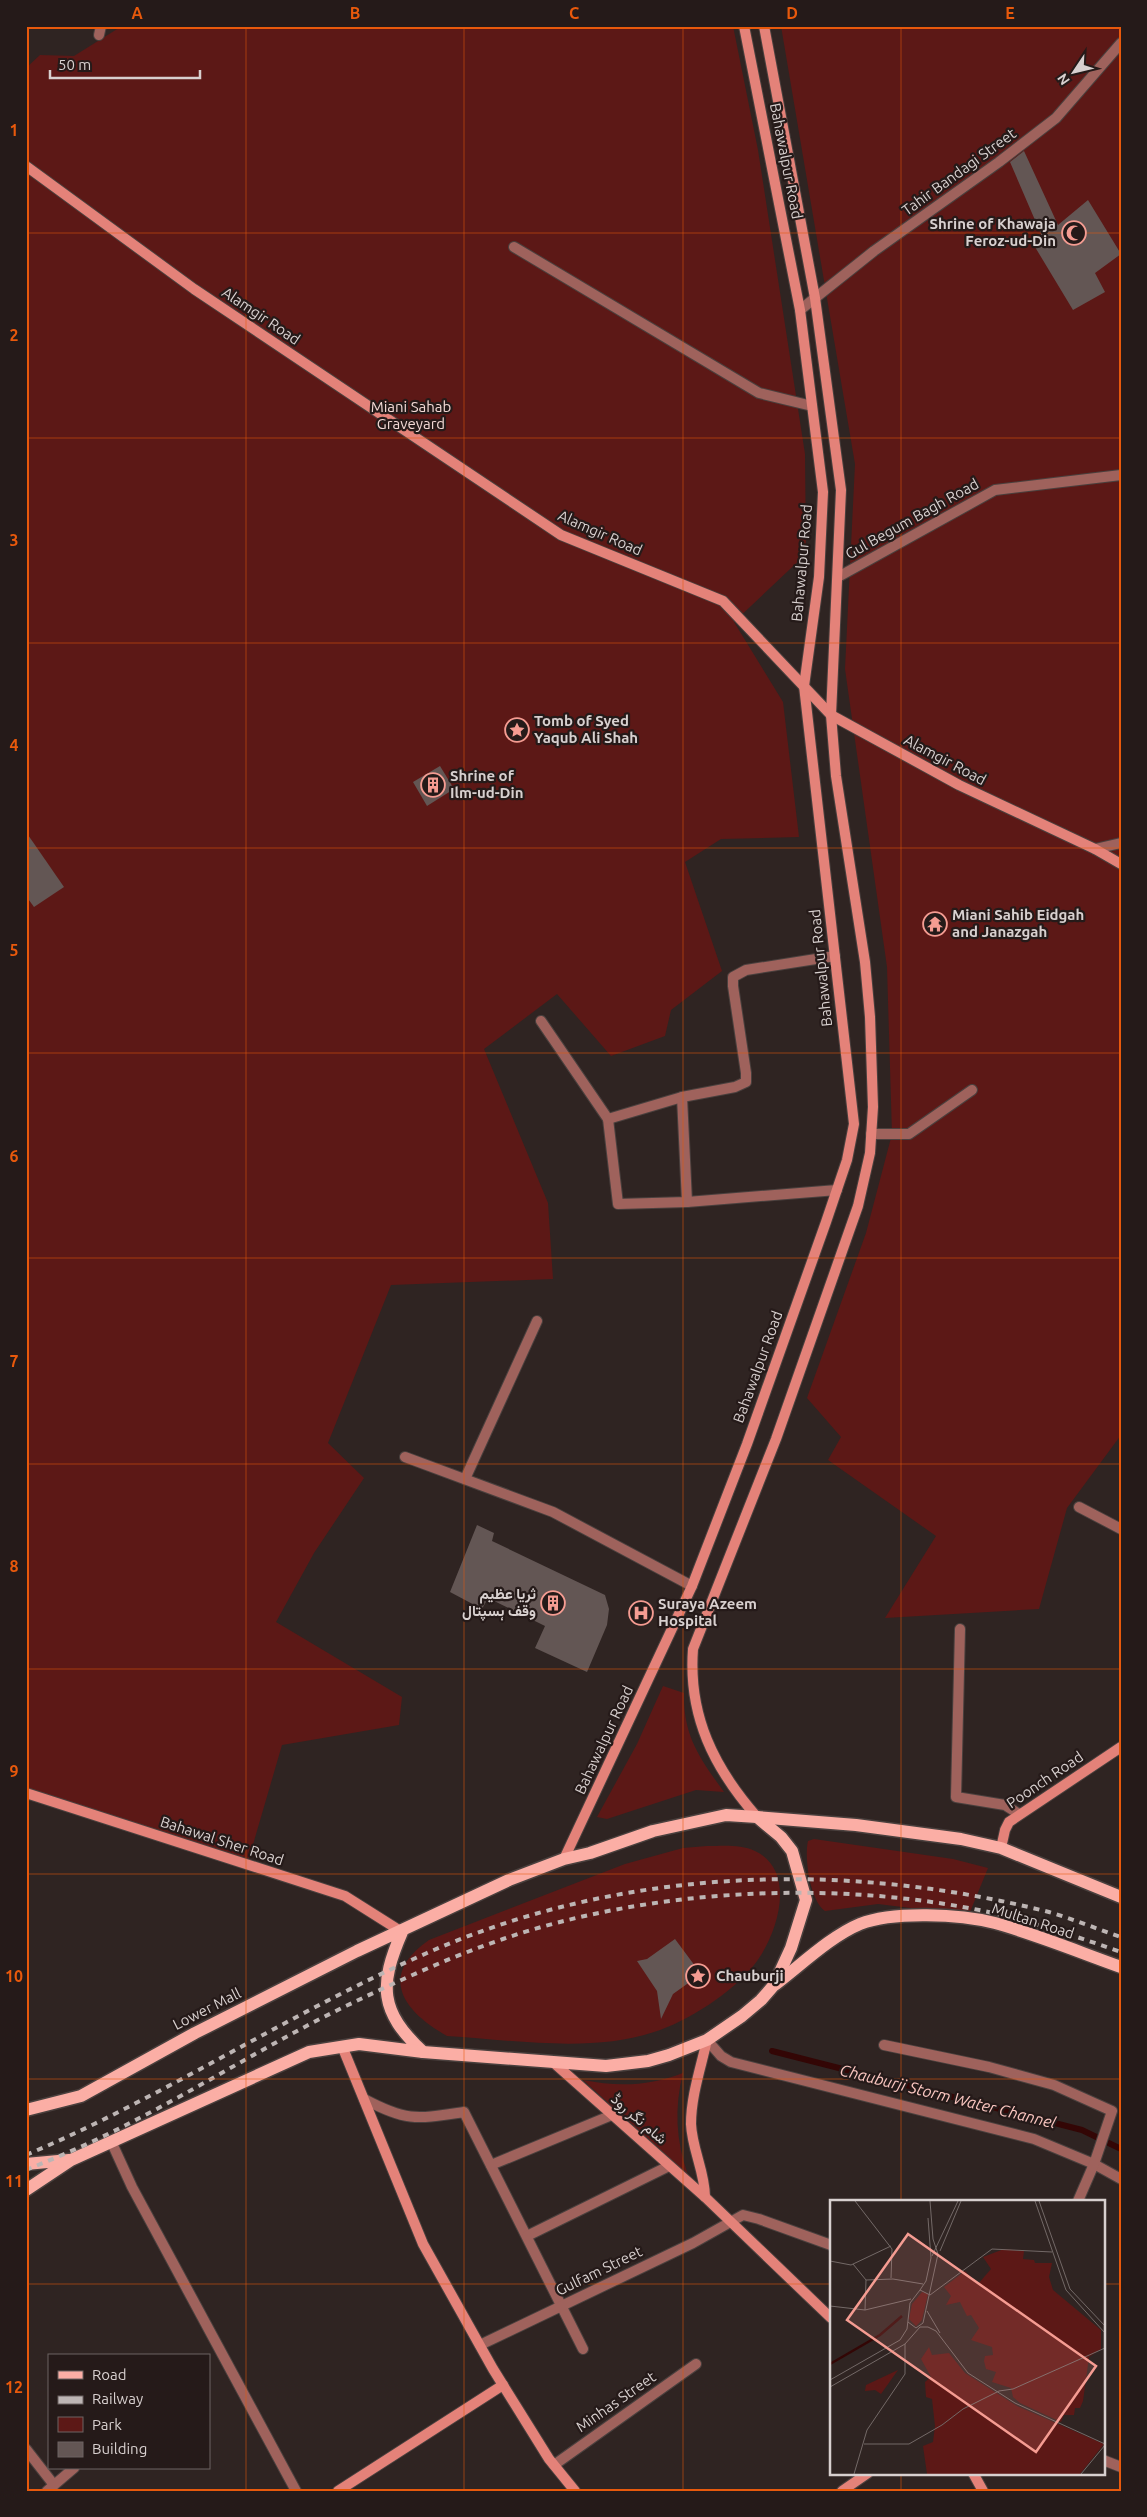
<svg xmlns="http://www.w3.org/2000/svg" width="1147" height="2517" viewBox="0 0 1147 2517" font-family="Ubuntu,Vazirmatn,sans-serif">
<rect width="100%" height="100%" fill="#2f2422"/>
<g fill="#5c1816">
<polygon points="122,26 733,26 758,150 805,454 806,554 734,622 783,702 799,837 721,839 685,862 722,971 671,1010 665,1036 611,1056 557,994 484,1049 548,1203 553,1279 391,1285 328,1443 364,1478 314,1553 276,1622 402,1697 399,1725 282,1745 247,1865 26,1793 26,68 40,55 74,56"/>
<polygon points="781,26 1121,26 1121,1435 1067,1508 1039,1609 885,1618 936,1536 828,1460 841,1437 807,1398 866,1233 892,1134 887,967 845,669 855,464"/>
<path d="M663 1686 684 1693C683 1736 700 1759 724 1792L696 1790 607 1819 597 1817 637 1744Z"/>
<path d="M814 1839 953 1859 988 1868 970 1912 952 1913 878 1904 825 1911C810 1901 804 1857 808 1841Z"/>
<path d="M707 1846C722 1846 741 1844 755 1851 799 1872 776 1938 754 1965 733 1992 687 2022 654 2032 592 2053 512 2040 447 2036 402 2011 378 1975 429 1940L625 1864 683 1848Z"/>
<path d="M683 2073C674 2108 676 2141 688 2175L583 2080C618 2087 650 2086 683 2073Z"/>
</g>
<g fill="none" stroke-linecap="round" stroke-linejoin="round">
<polyline stroke="#330605" stroke-width="6" points="772,2051 1082,2130 1121,2149"/>
</g>
<g fill="#635654">
<polygon points="1024,151 1058,225 1088,200 1121,254 1095,273 1105,292 1073,310 1035,247 1044,241 1010,162"/>
<polygon points="440,766 454,789 427,806 413,782"/>
<polygon points="26,832 64,887 34,907 26,896"/>
<polygon points="477,1525 494,1533 492,1541 605,1595 609,1609 607,1625 587,1672 535,1648 545,1626 488,1598 482,1609 450,1592"/>
<polygon points="675,1939 701,1974 673,1994 661,2019 657,1991 637,1961 647,1959"/>
</g>
<g fill="none" stroke-linecap="round" stroke-linejoin="round">
<g stroke="#4a403e" stroke-width="12">
<g id="street">
<polyline points="99,35 101,26"/>
<polyline points="514,247 759,393 812,406"/>
<polyline points="800,310 874,251 999,162 1056,118 1121,43"/>
<polyline points="838,577 995,490 1121,475"/>
<polyline points="1095,849 1121,843"/>
<polyline points="541,1021 608,1119 618,1204 687,1202 837,1190"/>
<polyline points="682,1097 687,1202"/>
<polyline points="608,1119 682,1097 735,1087 746,1082 746,1073 733,986 733,977 746,970 835,956"/>
<polyline points="871,1134 909,1134 972,1090"/>
<polyline points="405,1457 553,1512 692,1586"/>
<polyline points="465,1479 537,1321"/>
<polyline points="1079,1507 1121,1529"/>
<polyline points="960,1629 956,1797 1005,1805 1019,1814"/>
<polyline points="707,2040 721,2056 731,2062 1034,2139 1094,2164 1121,2179"/>
<polyline points="884,2045 989,2067 1054,2085 1112,2111 1094,2164 1078,2201"/>
<path d="M364 2099C407 2122 417 2119 464 2112L583 2349"/>
<polyline points="111,2141 132,2187 296,2491"/>
<polyline points="491,2165 612,2115"/>
<polyline points="527,2236 669,2166"/>
<polyline points="480,2345 693,2243 743,2215 759,2219 831,2245"/>
<polyline points="26,2449 54,2485"/>
<polyline points="1103,2460 1121,2467"/>
<polyline points="554,2465 696,2364"/>
<polyline points="47,2491 74,2468"/>
</g>
</g>
<g stroke="#4a403e" stroke-width="12">
<g id="secondary">
<polyline points="26,166 194,289 561,535 723,601 831,715 959,785 1095,849 1121,864"/>
<polyline points="26,1793 345,1896 402,1932"/>
<path d="M757 1817C714 1768 688 1716 693 1649L776 1439 858 1206 870 1153 873 1107 870 1017 865 962 836 776 831 715 841 490 815 298 764 26"/>
<polyline points="1001,1848 1005,1830 1009,1822 1121,1747"/>
<polyline points="564,1859 692,1586 747,1444 826,1222 847,1160 854,1124 804,686 819,577 823,492 800,310 744,26"/>
<polyline points="342,2046 423,2244 493,2369 549,2459 575,2491"/>
<polyline points="554,2063 705,2197 831,2318"/>
<path d="M705 2197C705 2172 692 2149 691 2124 691 2096 701 2067 707 2040"/>
<polyline points="973,2473 983,2491"/>
<polyline points="338,2491 503,2385"/>
<polyline points="842,2491 868,2473"/>
</g>
</g>
<g stroke="#4a403e" stroke-width="15">
<g id="primary">
<polyline points="757,1817 856,1825 961,1839 1001,1848 1121,1897"/>
<path d="M776 1984C801 1965 831 1936 860 1924 893 1911 960 1914 995 1923 1038 1935 1079 1952 1121 1967"/>
<path d="M26 2110 81 2096 195 2033 357 1951 509 1880 564 1859 590 1853 653 1831 726 1815 757 1817 781 1837 792 1851 806 1900 791 1948 774 1985 761 2000 742 2016 707 2040 669 2055 648 2061 606 2066 423 2052C379 2011 379 1985 402 1932"/>
<polyline points="26,2164 69,2160"/>
<polyline points="26,2190 71,2160 309,2052 359,2044 423,2052"/>
</g>
</g>
<use href="#street" stroke="#9f625c" stroke-width="10"/>
<use href="#secondary" stroke="#e48279" stroke-width="10"/>
<use href="#primary" stroke="#fbaea5" stroke-width="12"/>
<g stroke="#bdb5b4" stroke-width="4" stroke-dasharray="6 6" stroke-linecap="butt">
<path d="M26 2155C164 2097 289 2013 427 1953 622 1867 844 1860 1049 1912 1073 1919 1097 1929 1121 1937"/>
<path d="M26 2170C58 2157 91 2143 122 2127 198 2089 271 2042 348 2005 398 1981 450 1957 503 1939 652 1888 839 1879 993 1913 1036 1923 1078 1937 1121 1952"/>
</g>
</g>
<path fill="none" stroke="#e8590c" stroke-width="1" stroke-opacity="0.55" d="M246 26V2491M464 26V2491M683 26V2491M901 26V2201M26 233H1121M26 438H1121M26 643H1121M26 848H1121M26 1053H1121M26 1258H1121M26 1464H1121M26 1669H1121M26 1874H1121M26 2079H1121M26 2284H831M1103 2284H1121M901 2473V2491"/>
<defs>
<g id="mosque-ring" transform="scale(1.25)"><circle r="9.5" fill="#251a19" stroke="#f59c92" stroke-width="1.5"/><path d="M3.5-4.9A6 6 0 1 0 3.5 4.9A5 5 0 1 1 3.5-4.9Z" fill="#f59c92"/></g>
<g id="sight-ring" transform="scale(1.25)"><circle r="9.5" fill="#251a19" stroke="#f59c92" stroke-width="1.5"/><path d="M0-6L1.8-2.2L6-1.7L2.9 1.2L3.7 5.4L0 3.3L-3.7 5.4L-2.9 1.2L-6-1.7L-1.8-2.2Z" fill="#f59c92"/></g>
<g id="building-ring" transform="scale(1.25)"><circle r="9.5" fill="#251a19" stroke="#f59c92" stroke-width="1.5"/><path d="M-4-6H4V6H1V3H-1V6H-4ZM-2.5-4.3h1.7v1.8h-1.7ZM.8-4.3h1.7v1.8H.8ZM-2.5-1h1.7V.8h-1.7ZM.8-1h1.7V.8H.8Z" fill="#f59c92"/></g>
<g id="temple-ring" transform="scale(1.25)"><circle r="9.5" fill="#251a19" stroke="#f59c92" stroke-width="1.5"/><path d="M0-6L5-2H3V0L6.5 2.5H4V6H1.5V3h-3V6H-4V2.5H-6.5L-3 0V-2H-5Z" fill="#f59c92"/></g>
<g id="hospital-ring" transform="scale(1.25)"><circle r="9.5" fill="#251a19" stroke="#f59c92" stroke-width="1.5"/><path d="M-5-5h3v3.5h4V-5h3V5h-3V1.5h-4V5h-3Z" fill="#f59c92"/></g>
</defs>
<g fill-rule="evenodd">
<use href="#mosque-ring" x="1074" y="233"/>
<use href="#sight-ring" x="517" y="730"/>
<use href="#building-ring" x="433" y="785"/>
<use href="#temple-ring" x="935" y="924"/>
<use href="#building-ring" x="553" y="1603"/>
<use href="#hospital-ring" x="641" y="1613"/>
<use href="#sight-ring" x="698" y="1976"/>
</g>
<g text-anchor="middle" stroke-width="4.5" stroke-linejoin="round" paint-order="stroke">
<g font-size="15" fill="#d8d0cf" stroke="#251a19">
<text transform="translate(786 161) rotate(79)" y="5">Bahawalpur Road</text>
<text transform="translate(959 172) rotate(-36)" y="5">Tahir Bandagi Street</text>
<text transform="translate(261 316) rotate(34)" y="5">Alamgir Road</text>
<text transform="translate(912 519) rotate(-29)" y="5">Gul Begum Bagh Road</text>
<text transform="translate(600 533) rotate(24)" y="5">Alamgir Road</text>
<text transform="translate(802 563) rotate(-85)" y="5">Bahawalpur Road</text>
<text transform="translate(945 760) rotate(28)" y="5">Alamgir Road</text>
<text transform="translate(821 968) rotate(-96)" y="5">Bahawalpur Road</text>
<text transform="translate(758 1367) rotate(-70)" y="5">Bahawalpur Road</text>
<text transform="translate(604 1740) rotate(-65)" y="5">Bahawalpur Road</text>
<text transform="translate(1045 1780) rotate(-34)" y="5">Poonch Road</text>
<text transform="translate(222 1841) rotate(18)" y="5">Bahawal Sher Road</text>
<text transform="translate(1033 1921) rotate(18)" y="5">Multan Road</text>
<text transform="translate(207 2009) rotate(-27)" y="5">Lower Mall</text>
<text transform="translate(639 2119) rotate(41)" y="5">شام نگر روڈ</text>
<text transform="translate(599 2271) rotate(-26)" y="5">Gulfam Street</text>
<text transform="translate(616 2402) rotate(-35)" y="5">Minhas Street</text>
</g>
<g font-size="15" font-weight="bold" fill="#d8d0cf" stroke="#251a19" text-anchor="start">
<text x="1056" y="229" text-anchor="end">Shrine of Khawaja<tspan x="1056" dy="17">Feroz-ud-Din</tspan></text>
<text x="534" y="726">Tomb of Syed<tspan x="534" dy="17">Yaqub Ali Shah</tspan></text>
<text x="450" y="781">Shrine of<tspan x="450" dy="17">Ilm-ud-Din</tspan></text>
<text x="952" y="920">Miani Sahib Eidgah<tspan x="952" dy="17">and Janazgah</tspan></text>
<text x="536" y="1599" text-anchor="end">ثریا عظیم<tspan x="536" dy="17">وقف ہسپتال</tspan></text>
<text x="658" y="1609">Suraya Azeem<tspan x="658" dy="17">Hospital</tspan></text>
<text x="716" y="1981">Chauburji</text>
</g>
<g font-size="15" fill="#f3d9d5" stroke="#251a19">
<text x="411" y="412">Miani Sahab<tspan x="411" dy="17">Graveyard</tspan></text>
</g>
<g font-size="16" font-style="italic" fill="#fbc7c1" stroke="#251a19">
<text transform="translate(948 2096) rotate(14)" y="6">Chauburji Storm Water Channel</text>
</g>
</g>
<g transform="translate(830 2200)">
<rect width="275" height="275" fill="#2f2422"/>
<path d="M174 49 194 51 193 59 204 60 205 63H222L219 77 223 90 271 130V149L259 157 253 201 250 208H245L244 215H234L231 222 190 203 183 197 181 188 162 182 166 172 156 169 154 161 155 156 163 155 162 147 141 140 149 128 141 115 137 116 130 102 116 105 121 96 114 87 135 71 148 84 161 69 153 57ZM92 92 98 94 92 120 86 126 79 119 82 104ZM99 147 102 155 119 153 135 173 187 206 274 244 250 274H97L93 246 103 242 105 226 102 199 96 197 95 182 101 177 91 159ZM68 170 51 194 45 190 35 191 36 185Z" fill="#5c1816"/>
<path fill="none" stroke="#330605" stroke-width="2.5" d="M0 164 50 135 72 116"/>
<path fill="none" stroke="#736967" stroke-width="1" d="M25 1 62 49 61 78M205 1 236 90 275 133M209 1 240 89 275 126M110 51 131 1M102 56 128 1M0 61 21 65 61 46M23 64 36 80 35 110M36 80 63 79 93 84M90 90 96 81 101 58 98 18M100 95 162 49 222 52M0 106 35 110 81 99M97 111 110 133M78 122 86 128 93 123 108 54 103 39 100 1M0 180 70 140 77 129 80 103 90 90 100 95M0 187 75 144 90 127H98L106 131 138 173 185 203 275 244M34 244H79L112 225 133 209 169 191 183 189 275 148M24 274 37 230 75 174V144M251 274 275 245"/>
<path fill="#f59c92" fill-opacity="0.15" stroke="#f59c92" stroke-width="2.5" d="M78 34 266 166 206 252 17 120Z"/>
<rect width="275" height="275" fill="none" stroke="#d8d0cf" stroke-width="2.5"/>
</g>
<rect width="1147" height="2517" fill="none" stroke="#251a19" stroke-width="55"/>
<rect x="48" y="2354" width="162" height="115" fill="#251a19" stroke="#6d6362"/>
<rect x="58" y="2371" width="25" height="8" fill="#fbaea5" stroke="#6d6362"/>
<text x="92" y="2380" font-size="15" fill="#d8d0cf">Road</text>
<rect x="58" y="2396" width="25" height="8" fill="#bdb5b4" stroke="#6d6362"/>
<text x="92" y="2404" font-size="15" fill="#d8d0cf">Railway</text>
<rect x="58" y="2417" width="25" height="15" fill="#5c1816" stroke="#6d6362"/>
<text x="92" y="2430" font-size="15" fill="#d8d0cf">Park</text>
<rect x="58" y="2442" width="25" height="15" fill="#635654" stroke="#6d6362"/>
<text x="92" y="2454" font-size="15" fill="#d8d0cf">Building</text>
<g transform="translate(1074 72) rotate(235)" stroke="#251a19" stroke-width="4" paint-order="stroke">
<path d="M0-4L9 19L0 12L-9 19Z" fill="#d8d0cf"/>
<text y="-8" font-size="14" font-weight="bold" text-anchor="middle" fill="#d8d0cf">N</text>
</g>
<path d="M50 70v8h150v-8" fill="none" stroke="#d8d0cf" stroke-width="2.5"/>
<text x="58" y="70" font-size="15" fill="#d8d0cf" stroke="#251a19" stroke-width="4" paint-order="stroke">50 m</text>
<rect x="28" y="28" width="1092" height="2462" fill="none" stroke="#e8590c" stroke-width="2"/>
<g font-size="16" text-anchor="middle" font-weight="bold" fill="#e8590c">
<text x="137" y="19">A</text>
<text x="355" y="19">B</text>
<text x="574" y="19">C</text>
<text x="792" y="19">D</text>
<text x="1010" y="19">E</text>
<text x="14" y="136">1</text>
<text x="14" y="341">2</text>
<text x="14" y="546">3</text>
<text x="14" y="751">4</text>
<text x="14" y="956">5</text>
<text x="14" y="1162">6</text>
<text x="14" y="1367">7</text>
<text x="14" y="1572">8</text>
<text x="14" y="1777">9</text>
<text x="14" y="1982">10</text>
<text x="14" y="2187">11</text>
<text x="14" y="2393">12</text>
</g>
</svg>
